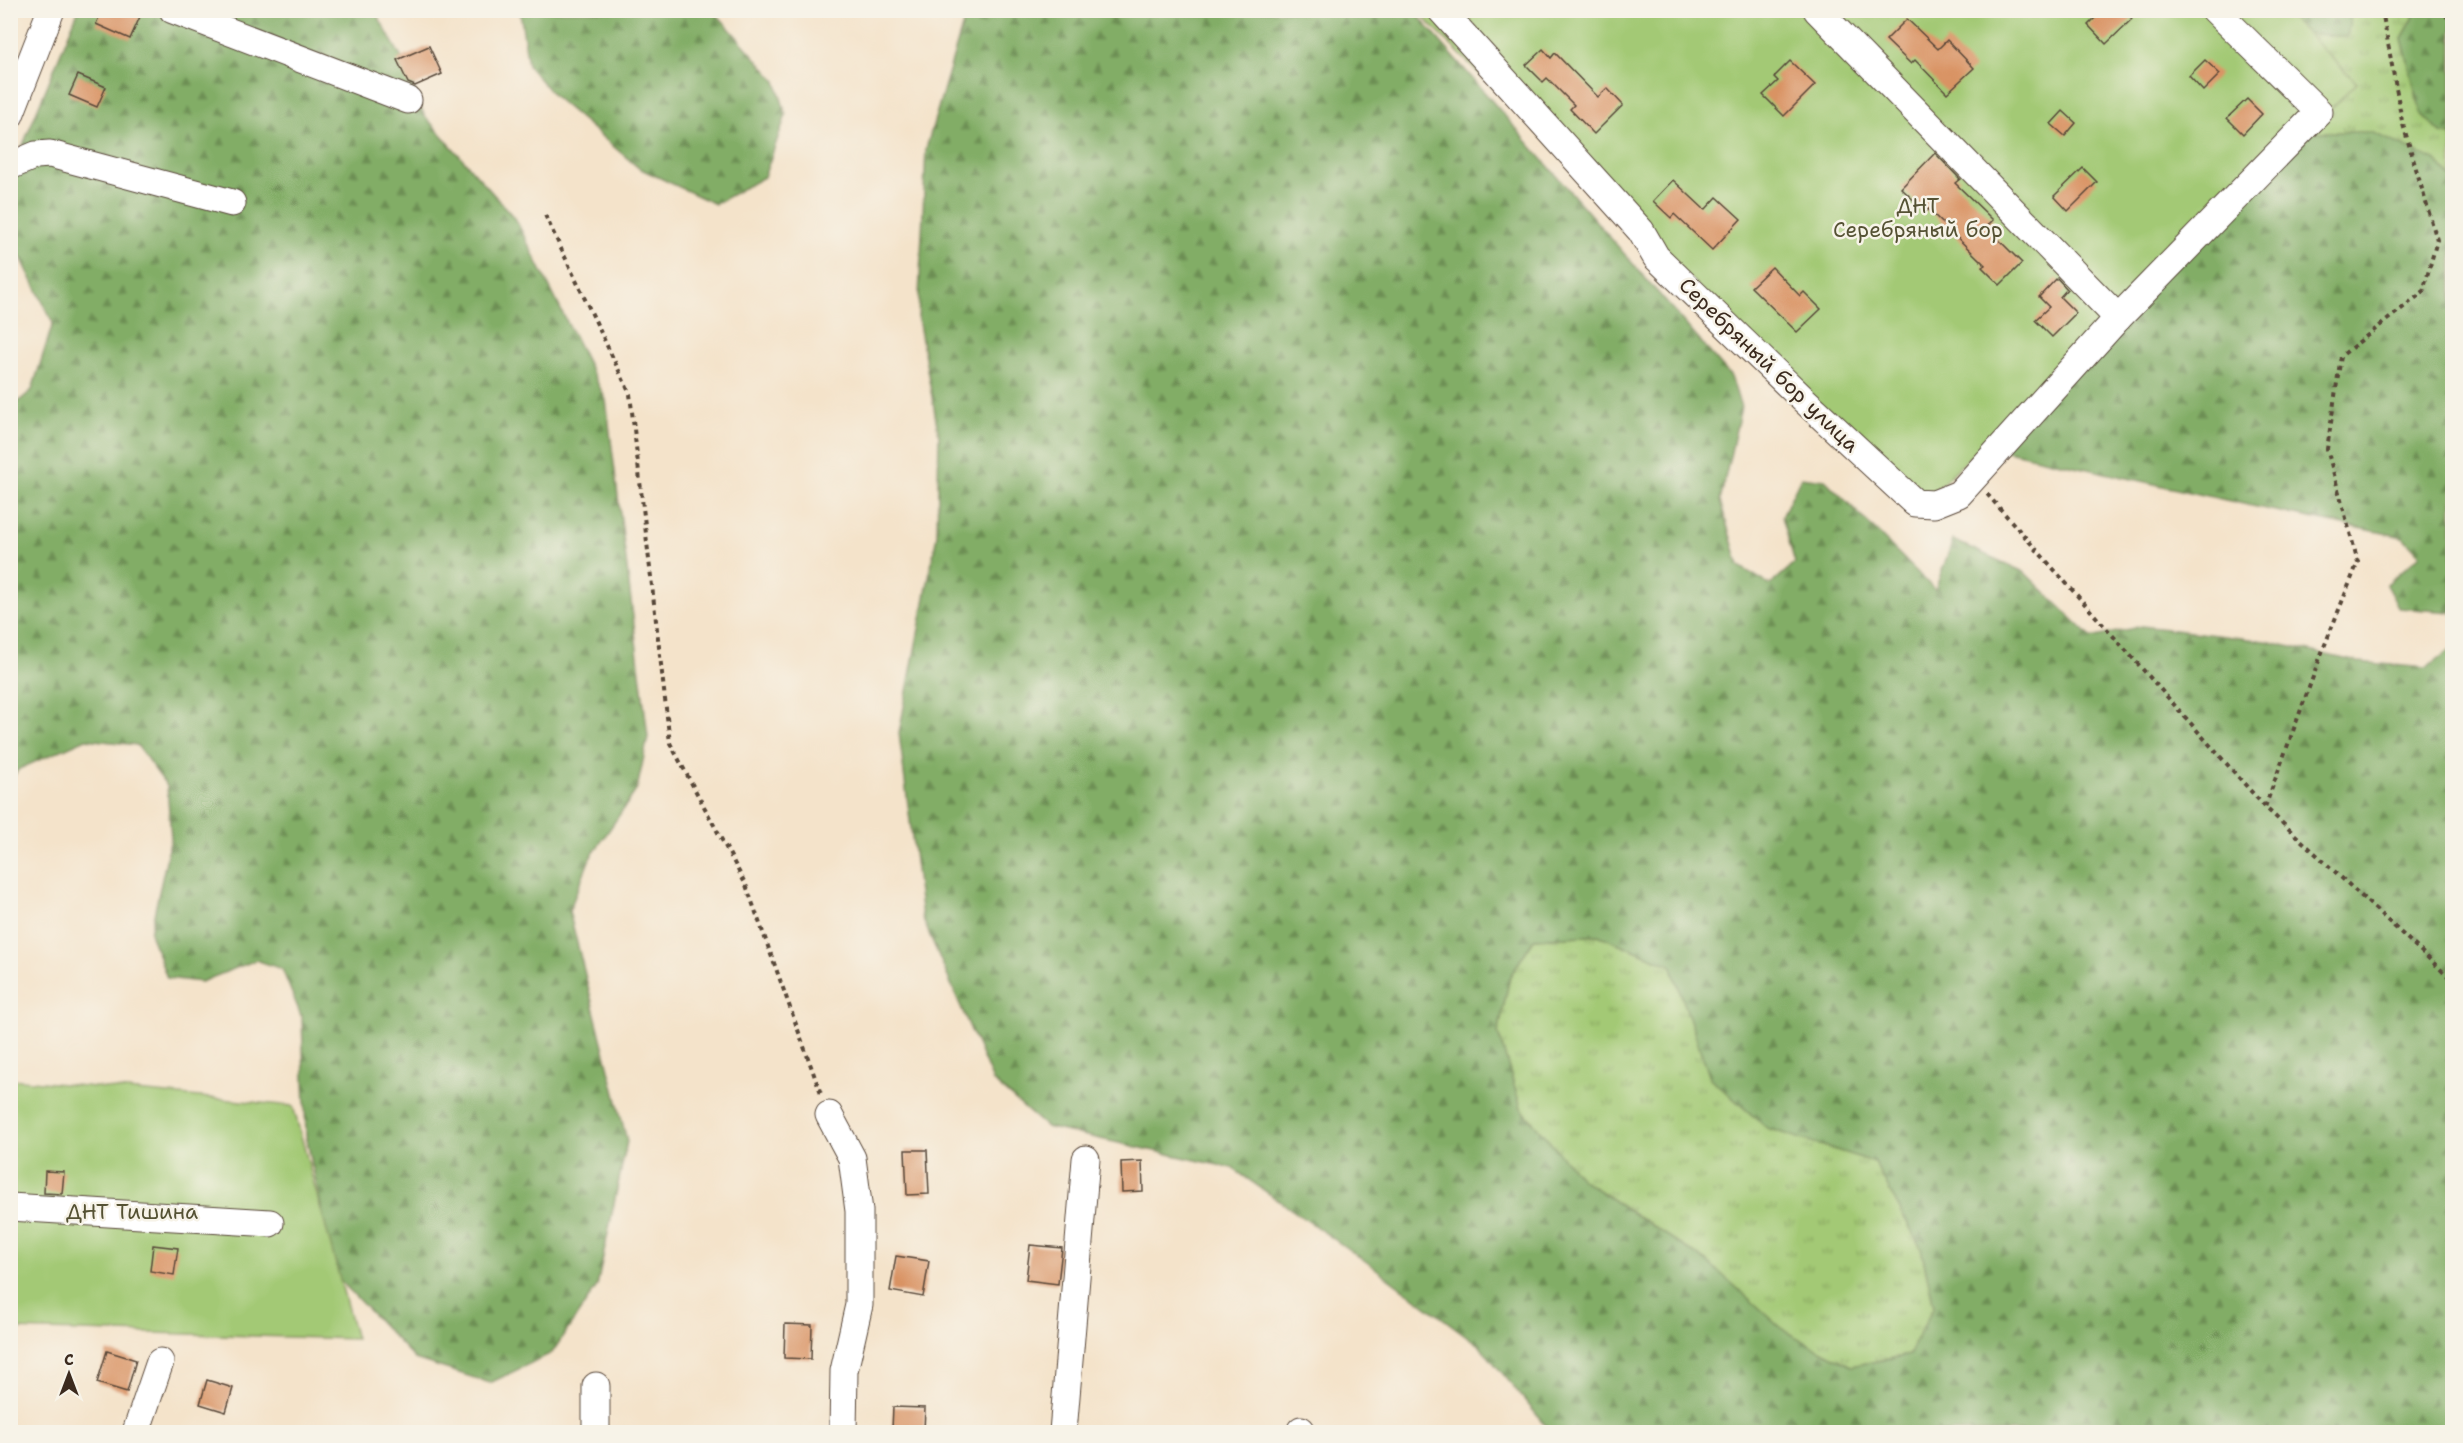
<svg xmlns="http://www.w3.org/2000/svg" width="2463" height="1443" viewBox="0 0 2463 1443" font-family="'Shantell Sans',sans-serif">
<defs>
<pattern id="grass-tufts" width="24" height="20" patternUnits="userSpaceOnUse" patternTransform="scale(1.5)"><rect width="24" height="20" fill="#a3c974"/><path d="M3 7l-1-3M5 7V3M7 7l1-3M15 17l-1-3M17 17v-4M19 17l1-3" fill="none" stroke="#86a35f"/></pattern>
<pattern id="forest-firs" width="22" height="20" patternUnits="userSpaceOnUse" patternTransform="scale(1.5)"><rect width="22" height="20" fill="#82ad66"/><path d="M5 1l3.5 6h-7zM16 11l3.5 6h-7z" fill="#6c8d53"/></pattern>
</defs>
<rect width="100%" height="100%" fill="#f7f3e8"/>
<filter id="ink" filterUnits="userSpaceOnUse"><feTurbulence type="fractalNoise" baseFrequency=".0167" numOctaves="2"/><feDisplacementMap in="SourceGraphic" scale="12" xChannelSelector="R" yChannelSelector="G"/><feConvolveMatrix kernelMatrix="1 2 1 2 8 2 1 2 1" color-interpolation-filters="sRGB"/></filter>
<filter id="wash" filterUnits="userSpaceOnUse"><feTurbulence type="fractalNoise" baseFrequency=".008" numOctaves="4" result="noise"/><feDisplacementMap in="SourceGraphic" scale="24" xChannelSelector="R" yChannelSelector="G"/><feGaussianBlur stdDeviation="1.35" result="paint"/><feColorMatrix in="noise" values="0 0 0 0 0 0 0 0 0 0 0 0 0 0 0 0 0 1.4 0 .05"/><feComposite in="paint" operator="in"/></filter>
<g filter="url(#wash)">
<rect width="100%" height="100%" fill="#f4e3ca"/>
<g fill="url(#grass-tufts)" stroke="#6f7a49" stroke-width="1.5">
<polygon points="2056,11 2351,14 2347,11 2414,11 2413,19 2402,38 2421,113 2441,133 2452,135 2452,179 2435,160 2236,132"/>
<polygon points="1598,935 1671,965 1711,1078 1767,1128 1874,1162 1921,1248 1934,1306 1909,1355 1851,1366 1786,1332 1709,1263 1581,1179 1521,1108 1498,1033 1510,976 1534,939"/>
</g>
<g fill="url(#forest-firs)" stroke="#5e6c42" stroke-width="1.5" fill-rule="evenodd">
<path d="M967 10 1414 11 1731 377 1741 407 1720 501 1739 566 1770 585 1795 563 1782 516 1801 477 1825 480 1935 590 1953 540 2024 572 2092 638 2142 626 2266 641 2358 662 2427 668 2452 648V1432H1551L1480 1346 1371 1265 1232 1168 1046 1127 993 1081 922 917 899 733 937 535 939 436 918 318 926 149ZM1598 935 1671 965 1710 1078 1767 1128 1874 1162 1921 1248 1934 1306 1909 1355 1851 1366 1786 1332 1709 1263 1581 1179 1521 1108 1498 1033 1510 976 1534 939Z"/>
<polygon points="2347,10 2351,14 2347,37 2189,22 2174,11"/>
<polygon points="78,11 375,11 406,66 424,115 516,220 606,400 648,737 637,789 590,858 569,911 627,1141 597,1286 552,1353 490,1383 415,1359 336,1276 306,1136 302,1018 282,969 256,960 201,982 167,978 150,933 171,838 167,786 137,745 86,739 19,769 11,779 11,408 32,390 53,323 11,237 11,174"/>
<polygon points="520,11 714,11 776,81 786,115 764,177 715,204 639,168 554,96 528,66"/>
<polygon points="2414,11 2452,11 2452,135 2441,133 2421,113 2402,38 2413,19"/>
<polygon points="2236,132 2371,132 2435,160 2452,179 2452,615 2452,612 2399,608 2386,585 2420,555 2403,537 2261,508 1981,445"/>
</g>
<g fill="#a3c974" stroke="#6f7a49" stroke-width="1.5">
<polygon points="1417,11 2284,11 2357,83 1914,511"/>
<polygon points="11,1079 293,1106 356,1339 11,1329"/>
</g>
<g id="blocks">
<g fill="#d99364">
<polygon points="102,10 143,10 130,39 96,24"/>
<polygon points="2103,10 2124,10 2132,19 2106,44 2088,25"/>
<polygon points="1907,19 1938,49 1947,40 1974,68 1947,93 1915,60 1911,64 1886,40"/>
<polygon points="429,46 442,74 415,86 408,83 397,60"/>
<polygon points="1543,49 1551,58 1555,53 1598,97 1607,88 1623,105 1594,134 1570,109 1574,105 1547,78 1543,82 1526,65"/>
<polygon points="2205,60 2220,74 2203,91 2189,76"/>
<polygon points="1790,61 1815,85 1784,116 1763,95 1778,81 1774,77"/>
<polygon points="78,75 106,87 97,107 69,95"/>
<polygon points="2247,99 2262,114 2243,134 2227,118"/>
<polygon points="2063,111 2076,123 2065,136 2051,124"/>
<polygon points="1935,153 1960,179 1955,183 1993,220 1986,227 2022,263 2000,285 1982,267 1985,265 1928,209 1926,212 1901,188"/>
<polygon points="2083,168 2097,182 2068,211 2054,196"/>
<polygon points="1673,180 1705,210 1717,197 1741,219 1712,250 1674,214 1671,218 1653,201"/>
<polygon points="1772,267 1800,296 1804,292 1821,309 1797,332 1751,287"/>
<polygon points="2057,278 2067,289 2060,297 2076,313 2052,337 2035,320 2049,307 2039,297"/>
<polygon points="905,1150 927,1150 929,1194 907,1195"/>
<polygon points="1142,1161 1143,1191 1122,1192 1121,1162"/>
<polygon points="45,1171 64,1172 62,1194 44,1193"/>
<polygon points="153,1245 178,1248 174,1275 150,1271"/>
<polygon points="1030,1245 1062,1248 1058,1284 1026,1280"/>
<polygon points="896,1256 929,1261 923,1297 890,1291"/>
<polygon points="785,1324 812,1325 811,1359 784,1358"/>
<polygon points="107,1351 136,1360 127,1392 97,1383"/>
<polygon points="207,1380 233,1388 226,1412 200,1404"/>
<polygon points="893,1407 925,1408 924,1431 892,1430"/>
</g>
</g>
</g>
<g filter="url(#ink)">
<use href="#blocks" fill-opacity="0" stroke="#574638" stroke-width="1.5"/>
<g fill="none" stroke-linecap="round" stroke-linejoin="round">
<g stroke="#574638" stroke-width="29">
<g id="minor">
<polyline points="173,10 408,100"/>
<polyline points="1441,10 1641,231 1656,257 1803,399 1915,503 1934,504 1959,494 2118,318"/>
<polyline points="1817,10 2118,318 2319,112 2215,10"/>
<polyline points="10,115 51,10"/>
<polyline points="10,166 36,155 50,154 232,203"/>
<polyline points="829,1115 852,1158 859,1211 859,1305 844,1371 843,1432"/>
<polyline points="10,1207 270,1223"/>
<polyline points="136,1432 160,1362"/>
<polyline points="596,1432 596,1386"/>
<polyline points="1063,1432 1086,1159"/>
<polyline points="1301,1432 1301,1430"/>
</g>
</g>
<g stroke="#574638" stroke-width="4" stroke-dasharray="4.5 4.5" stroke-linecap="butt">
<polyline points="2439,10 2452,21"/>
<polyline points="545,215 630,394 670,743 746,885 821,1094"/>
<polyline points="1987,494 2265,807 2452,980"/>
<polyline points="2265,807 2324,647 2358,562 2327,449 2341,356 2423,292 2437,240 2402,121 2382,10"/>
</g>
<use href="#minor" stroke="#fff" stroke-width="27"/>
</g>
</g>
<g text-anchor="middle" stroke-width="5" stroke-linejoin="round" paint-order="stroke">
<g font-size="21" fill="#555234" stroke="#f7f3e8">
<text x="1918" y="213">ДНТ<tspan x="1918" dy="24">Серебряный бор</tspan></text>
<text x="132" y="1219">ДНТ Тишина</text>
</g>
<g font-size="21" fill="#3b2a1e" stroke="#f7f3e8">
<text transform="translate(1769 365) rotate(44)" y="7">Серебряный бор улица</text>
</g>
</g>
<rect width="2463" height="1443" fill="none" stroke="#f7f3e8" stroke-width="36"/>
<g transform="translate(69 1374)" stroke="#f7f3e8" stroke-width="4.5" paint-order="stroke">
<path d="M0-4.5L10 22L0 15L-10 22Z" fill="#3b2a1e"/>
<text y="-9" font-size="16" font-weight="bold" text-anchor="middle" fill="#3b2a1e">С</text>
</g>
</svg>
